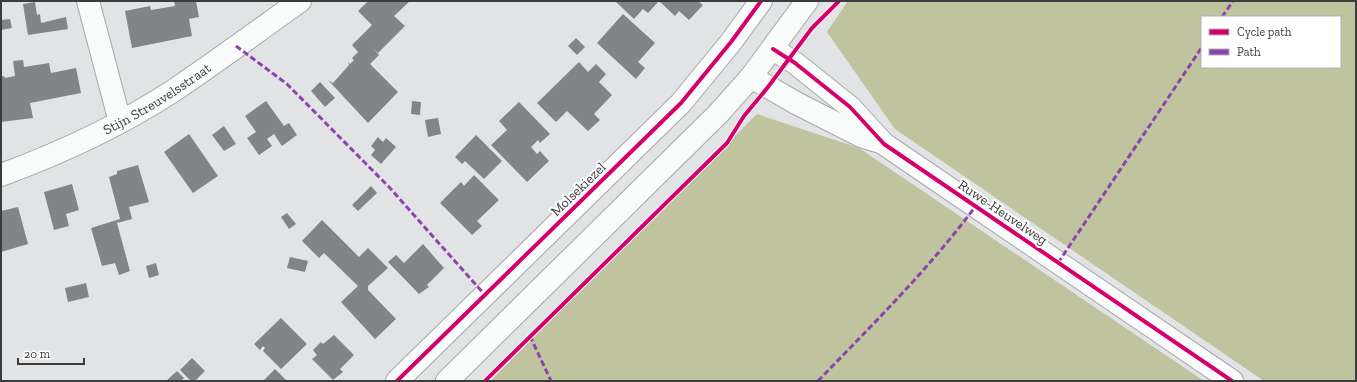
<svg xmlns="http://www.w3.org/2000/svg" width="1357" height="382" viewBox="0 0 1357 382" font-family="'Zilla Slab',serif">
<rect width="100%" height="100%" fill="#e1e3e5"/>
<g fill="#bfc39e" fill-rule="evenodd">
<path d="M848 1H1356V381H1264L895 129 827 32ZM1202 17H1340V67H1202Z"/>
<polygon points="757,114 859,148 1204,381 490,381"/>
</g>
<g fill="#838486">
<polygon points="174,1 196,1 199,17 189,19 192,36 132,48 125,11 150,6 151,10 175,6"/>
<polygon points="368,1 410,1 394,16 405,26 378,53 372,47 379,55 370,64 398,92 368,123 328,80 333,83 349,65 348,62 350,64 354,60 352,58 358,52 352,45 372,25 358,11"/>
<polygon points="615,1 698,1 703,5 689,20 679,11 675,16 659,1 648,13 643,9 634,19"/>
<polygon points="35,2 37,15 40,14 41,23 66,17 68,29 28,35 23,4"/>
<polygon points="623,14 655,43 638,62 645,68 636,79 597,43"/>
<polygon points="10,19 12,28 1,30 1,20"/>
<polygon points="576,38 585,47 577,55 568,46"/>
<polygon points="23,60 24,67 49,63 51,73 76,68 81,93 30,103 33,118 1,122 1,77 4,76 5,78 15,76 13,61"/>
<polygon points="579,62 588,72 596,64 606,74 599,82 612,95 594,114 600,120 588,131 567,111 556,122 537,103"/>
<polygon points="320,82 335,98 325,107 311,91"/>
<polygon points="266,101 284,126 289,123 297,135 282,146 274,134 267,139 272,146 259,155 247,138 256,132 245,116"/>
<polygon points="412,101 421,102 420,115 411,114"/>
<polygon points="519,102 550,134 540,143 538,140 531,147 537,154 540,151 549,161 527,182 491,145 507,130 499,121"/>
<polygon points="438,118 441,134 428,137 425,120"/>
<polygon points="224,126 236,144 224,151 212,135"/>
<polygon points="189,134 218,176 193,193 164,152"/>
<polygon points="476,135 502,161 484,179 465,161 462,164 455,157"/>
<polygon points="378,137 383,142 386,138 396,147 381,164 371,155 375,150 371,146"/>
<polygon points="138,165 149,202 129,207 132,219 117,223 130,271 119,275 115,263 102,266 91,228 120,219 109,177 117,174 117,171"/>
<polygon points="474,175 499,200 477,221 482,226 472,235 440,203 461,182 464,186"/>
<polygon points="72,184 79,210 66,214 69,226 54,230 44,192"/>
<polygon points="371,186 377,193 358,211 352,205"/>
<polygon points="18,207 28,244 1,252 1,211"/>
<polygon points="287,213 296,224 289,229 281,217"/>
<polygon points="322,220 359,257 368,248 388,268 368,286 368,290 396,319 375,339 341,302 358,286 324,253 319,258 302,241"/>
<polygon points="423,244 444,268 427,285 429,287 419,294 388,262 396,255 404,263"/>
<polygon points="290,257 308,261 305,272 287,268"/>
<polygon points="156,263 159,275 149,278 146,266"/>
<polygon points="86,283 89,297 68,302 65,288"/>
<polygon points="281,318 307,344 281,369 263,351 265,348 263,346 260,350 254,344"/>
<polygon points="334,335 354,355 340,369 343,372 333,380 312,359 317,355 313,350 321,342 323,344"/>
<polygon points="192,358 205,371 195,381 191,381 180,370"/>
<polygon points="275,369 287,381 263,381"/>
<polygon points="177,371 184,378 181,381 166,381"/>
</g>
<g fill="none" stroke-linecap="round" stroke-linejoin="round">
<g stroke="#a7a8aa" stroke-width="24">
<g id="minor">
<polyline points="88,1 120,122"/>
<polyline points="773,49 795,63 850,107 884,144 1232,381"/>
<polyline points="751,77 796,103 861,136 877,141"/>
<path id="s1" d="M1 175C61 153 119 126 173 91 216 62 258 31 300 1"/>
<polyline points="397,381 681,103 731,42 761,1"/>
</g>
</g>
<g stroke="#a7a8aa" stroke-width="24">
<polyline id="major" points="447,381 718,114 751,77 807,1"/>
</g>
<use href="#minor" stroke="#fafbfb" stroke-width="22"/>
<use href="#major" stroke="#fafbfb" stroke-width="22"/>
<g stroke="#8e44ad" stroke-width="3" stroke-dasharray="6 3" stroke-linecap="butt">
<polyline points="1222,17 1233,1"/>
<polyline points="236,46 287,84 389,187 485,295"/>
<polyline points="1058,263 1202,47"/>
<polyline points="530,336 551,381"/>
<path d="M818 381C872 325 928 270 975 207"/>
</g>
<g stroke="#fff" stroke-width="6">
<g id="cycleway">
<polyline points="773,49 795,63 850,107 884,144 1232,381"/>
<polyline points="397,381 681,103 731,42 761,1"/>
<polyline points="485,381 727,143 744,116 768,87 812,28 839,1"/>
</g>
</g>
<use href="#cycleway" stroke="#d6006c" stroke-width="4"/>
</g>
<g text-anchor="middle" stroke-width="4" stroke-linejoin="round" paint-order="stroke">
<g font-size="14" fill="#3b3c3e" stroke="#fff">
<text dy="5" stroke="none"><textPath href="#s1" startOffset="174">Stijn Streuvelsstraat</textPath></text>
<text transform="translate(578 189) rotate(-44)" y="5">Molsekiezel</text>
<text transform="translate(1003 212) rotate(34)" y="5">Ruwe-Heuvelweg</text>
</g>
</g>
<rect width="1357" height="382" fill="none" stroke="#3b3c3e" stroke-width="4"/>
<rect x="1201" y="16" width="140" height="52" fill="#ffffff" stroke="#b1b1b2"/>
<rect x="1209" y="29" width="20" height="6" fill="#d6006c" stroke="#b1b1b2"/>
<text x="1237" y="36" font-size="12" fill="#3b3c3e">Cycle path</text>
<rect x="1209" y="49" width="20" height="6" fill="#8e44ad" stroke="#b1b1b2"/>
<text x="1237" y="56" font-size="12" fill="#3b3c3e">Path</text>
<path d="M18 358v6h66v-6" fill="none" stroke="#3b3c3e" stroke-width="2"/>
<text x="24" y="358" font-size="12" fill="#3b3c3e" stroke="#ffffff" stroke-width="3" paint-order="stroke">20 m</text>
</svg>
